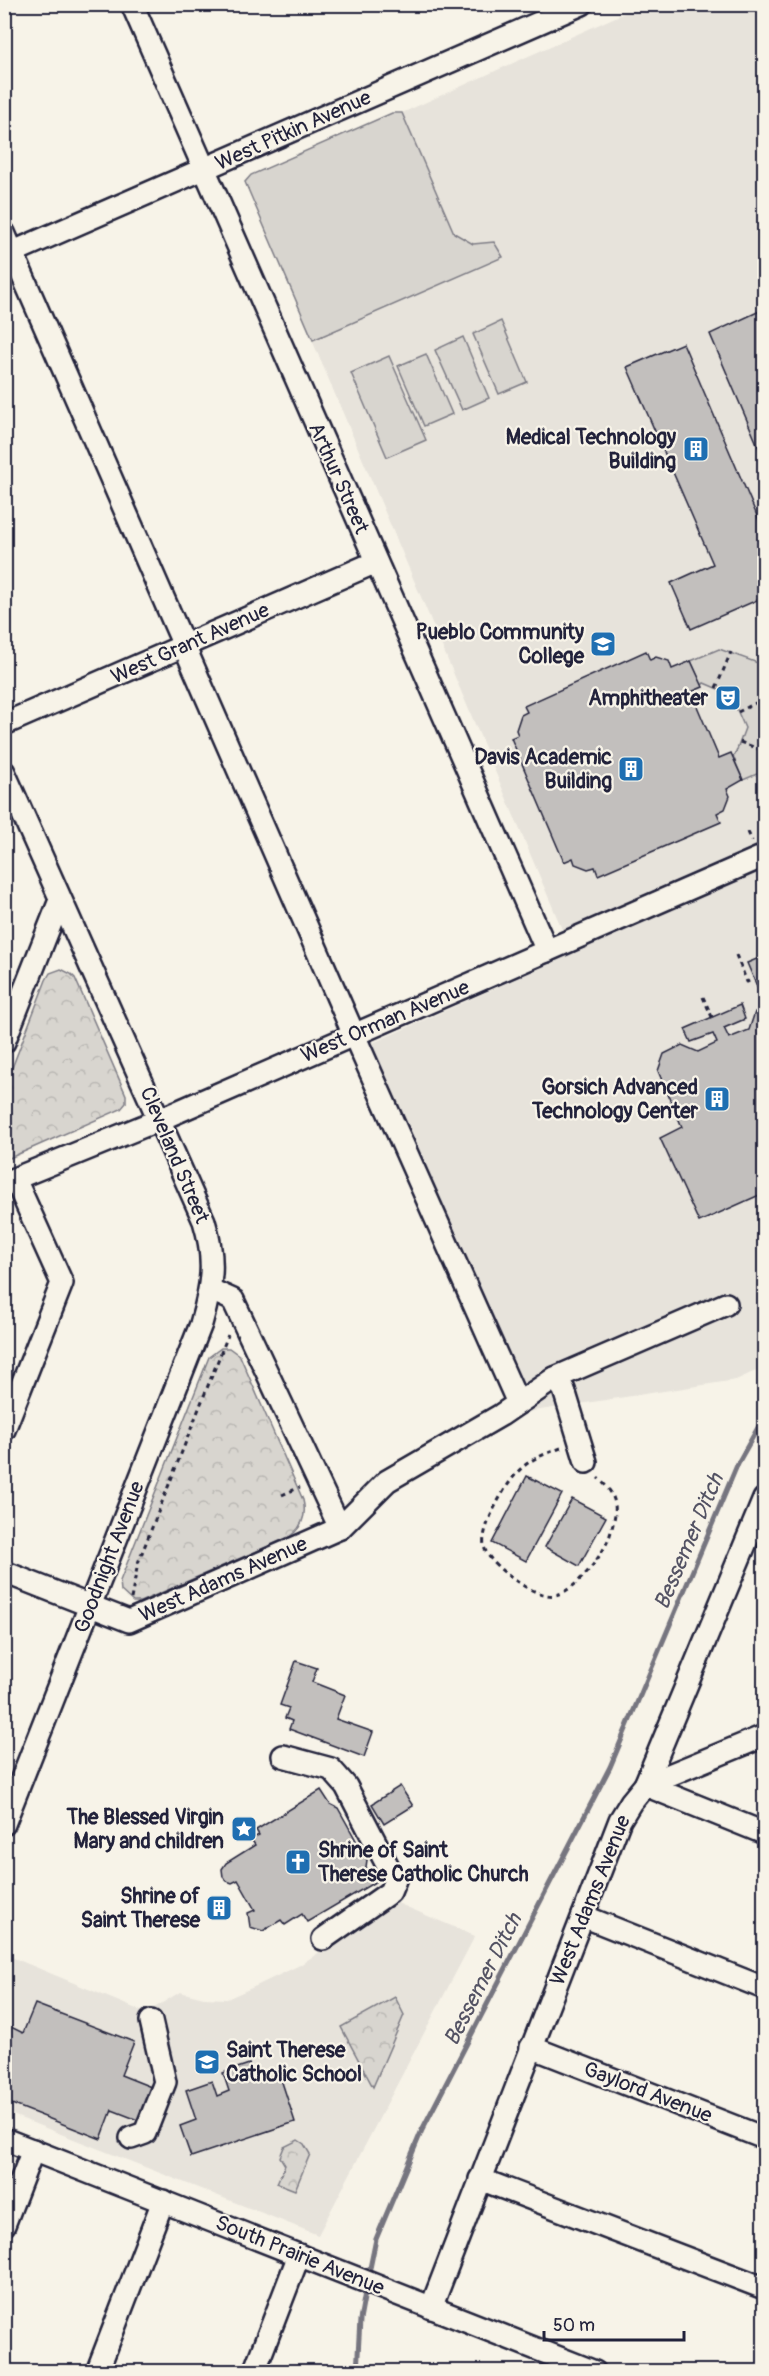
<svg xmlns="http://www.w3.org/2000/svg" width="769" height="2376" viewBox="0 0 769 2376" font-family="Pangolin,sans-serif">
<defs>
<pattern id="forest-crowns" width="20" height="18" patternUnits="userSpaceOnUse" patternTransform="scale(1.5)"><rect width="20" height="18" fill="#d8d5cf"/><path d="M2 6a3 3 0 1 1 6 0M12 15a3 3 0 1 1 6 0" fill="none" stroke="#b9b7b3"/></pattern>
</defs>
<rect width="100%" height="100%" fill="#f7f3e8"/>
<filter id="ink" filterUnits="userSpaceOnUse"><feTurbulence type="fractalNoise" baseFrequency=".0167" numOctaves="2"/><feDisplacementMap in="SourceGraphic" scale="12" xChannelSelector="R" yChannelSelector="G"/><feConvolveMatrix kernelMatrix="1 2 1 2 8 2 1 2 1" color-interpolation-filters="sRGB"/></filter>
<g filter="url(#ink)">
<g fill="#e7e3db">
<polygon points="642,5 764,5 764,1367 736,1380 527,1412 368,1045 556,961 562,952 570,948 245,182 251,175 392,113 402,113"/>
<polygon points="395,1902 475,1936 318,2235 5,2112 4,1954 146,2013 180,1992 204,1998 227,1999 256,1986 300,1965"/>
</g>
<g fill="#d8d5cf" stroke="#7d7c85" stroke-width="1.5">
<polygon points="392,113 402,113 454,233 473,244 494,242 503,257 313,340 245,182 251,175"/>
<polygon points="501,321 527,382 499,394 473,334"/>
<polygon points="463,337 489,398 462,410 435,350"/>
<polygon points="426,354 452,414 424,426 398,366"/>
<polygon points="389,356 426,440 387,457 351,373"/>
<polygon points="719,649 758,663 764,678 764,771 743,780 733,756 735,755 745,728 730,694 704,683 702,685 691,661"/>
</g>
<g fill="url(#forest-crowns)" stroke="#7d7c85" stroke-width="1.5">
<polygon points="61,969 71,974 75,978 126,1095 126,1103 121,1109 5,1160 5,1086 46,980 50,973"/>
<path d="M221 1348H229L240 1356 303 1500C307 1516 302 1528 289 1537L140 1602H133L121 1591 120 1581 209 1357Z"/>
<polygon points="395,1997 404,2015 373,2087 341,2027"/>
<polygon points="298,2140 304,2144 310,2154 295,2190 277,2183 285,2165 280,2157 284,2147"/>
</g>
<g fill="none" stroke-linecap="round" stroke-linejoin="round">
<g stroke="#76747f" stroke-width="5">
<polyline points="368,2278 376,2239 422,2130 610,1767 738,1463 764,1417"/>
<polyline points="357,2372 360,2320 366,2287"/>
</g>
</g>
<g fill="#c2bfbd" stroke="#22223b" stroke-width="1.5">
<polygon points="764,309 764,460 710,334"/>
<polygon points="683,343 764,532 764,597 691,629 671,583 713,564 627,367"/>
<polygon points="646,651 650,660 656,657 669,661 672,669 691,661 703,687 691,692 719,758 731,753 743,780 727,789 730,796 725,809 717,813 721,822 598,875 595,867 588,869 575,864 573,858 564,862 511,738 518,735 516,730 521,715 527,712 524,706"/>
<polygon points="764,956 764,988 759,991 747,963"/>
<polygon points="740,1005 745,1019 724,1028 729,1038 749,1030 755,1012 764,1008 764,1193 699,1222 660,1138 682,1127 658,1071 664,1054 682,1045 698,1052 717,1043 713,1034 691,1042 685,1029"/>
<polygon points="527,1476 562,1494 526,1561 492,1543"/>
<polygon points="572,1499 606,1517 579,1566 545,1547"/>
<polygon points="296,1661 317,1668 312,1682 345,1695 336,1719 373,1732 364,1757 289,1729 292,1721 285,1718 289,1708 280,1705"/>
<polygon points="400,1786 413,1806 384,1824 372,1804"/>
<polygon points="321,1790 330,1804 338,1808 367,1860 366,1867 375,1882 307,1922 302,1914 285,1925 281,1920 263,1931 250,1927 248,1913 255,1910 238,1880 232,1883 227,1881 223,1877 222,1869 226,1863 255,1845 251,1839 259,1835 256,1830"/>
<circle cx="219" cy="1909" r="7"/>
<polygon points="35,2004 134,2042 121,2075 156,2089 143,2122 112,2110 101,2139 4,2101 4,2078 9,2067 4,2066 4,2037 9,2026 23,2033"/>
<polygon points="249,2064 255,2082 279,2073 295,2122 191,2157 180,2126 196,2120 186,2090 212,2081 217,2096 229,2091 223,2073"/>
</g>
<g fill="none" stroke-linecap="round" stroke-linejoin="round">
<g stroke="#22223b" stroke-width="26">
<g id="minor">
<polyline points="132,4 547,951"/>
<polyline points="4,233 354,1035 518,1403"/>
<polyline points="4,256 582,4"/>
<polyline points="4,724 376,562"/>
<path d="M4 772 204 1221C216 1260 212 1286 201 1324L4 1824"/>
<polyline points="4,1042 60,900"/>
<polyline points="4,1183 161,1119 764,856"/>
<polyline points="211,1290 233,1300 340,1528"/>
<polyline points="555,1378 564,1390 586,1462"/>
<polyline points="4,1430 62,1283 15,1179"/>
<polyline points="4,1572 129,1621 340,1528 387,1481 501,1415 555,1378 726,1304"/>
<polyline points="283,1756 331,1769 346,1786 395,1880 390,1892 323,1939"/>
<polyline points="645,1785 764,1736"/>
<polyline points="645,1785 764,1833"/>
<polyline points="583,1916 764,1988"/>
<polyline points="531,2047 764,2138"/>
<polyline points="131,2138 145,2133 165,2082 151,2021"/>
<polyline points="4,2139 595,2372"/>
<polyline points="480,2179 764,2288"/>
<polyline points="4,2225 33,2150"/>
<polyline points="431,2308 620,1820 631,1802 645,1785 764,1499"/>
<polyline points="97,2372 163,2201"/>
<polyline points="254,2372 299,2255"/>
</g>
</g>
<g stroke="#22223b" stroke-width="3" stroke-dasharray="4.5 4.5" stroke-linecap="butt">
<polyline points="716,688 731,652"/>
<polyline points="738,712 764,699"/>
<polyline points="740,742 764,751"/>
<polyline points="748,832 752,841"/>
<polyline points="736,955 747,982 755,979"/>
<polyline points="703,997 712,1017"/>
<path d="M561 1448C548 1453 535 1457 524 1466 509 1477 480 1527 484 1546 488 1566 537 1600 556 1595 577 1590 604 1554 610 1535 618 1508 619 1497 598 1478"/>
<polyline points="282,1495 300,1487"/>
<polyline points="131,1599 138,1563 228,1335"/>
</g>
<use href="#minor" stroke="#f7f3e8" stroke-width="21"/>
</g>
</g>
<defs>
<g id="building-square" transform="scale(1.35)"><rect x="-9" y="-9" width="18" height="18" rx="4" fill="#1f6fb2" stroke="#f7f3e8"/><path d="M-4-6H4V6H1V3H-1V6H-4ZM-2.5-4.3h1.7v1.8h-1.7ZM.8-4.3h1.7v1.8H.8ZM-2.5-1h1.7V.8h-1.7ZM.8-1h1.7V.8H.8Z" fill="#fff"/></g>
<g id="university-square" transform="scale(1.35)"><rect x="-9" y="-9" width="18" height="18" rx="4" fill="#1f6fb2" stroke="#f7f3e8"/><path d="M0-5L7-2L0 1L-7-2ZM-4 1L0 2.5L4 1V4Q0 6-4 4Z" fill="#fff"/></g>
<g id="theatre-square" transform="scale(1.35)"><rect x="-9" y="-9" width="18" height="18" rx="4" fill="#1f6fb2" stroke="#f7f3e8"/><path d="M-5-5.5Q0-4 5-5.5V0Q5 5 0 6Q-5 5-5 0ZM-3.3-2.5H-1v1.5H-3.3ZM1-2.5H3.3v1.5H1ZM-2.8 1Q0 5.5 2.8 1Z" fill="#fff"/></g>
<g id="sight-square" transform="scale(1.35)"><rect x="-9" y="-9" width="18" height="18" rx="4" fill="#1f6fb2" stroke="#f7f3e8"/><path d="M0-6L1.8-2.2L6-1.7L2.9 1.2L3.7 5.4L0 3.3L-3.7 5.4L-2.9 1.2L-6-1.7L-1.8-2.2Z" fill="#fff"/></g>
<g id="church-square" transform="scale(1.35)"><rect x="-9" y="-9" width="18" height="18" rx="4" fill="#1f6fb2" stroke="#f7f3e8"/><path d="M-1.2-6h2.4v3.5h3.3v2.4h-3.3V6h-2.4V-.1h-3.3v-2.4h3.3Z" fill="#fff"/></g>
<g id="school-square" transform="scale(1.35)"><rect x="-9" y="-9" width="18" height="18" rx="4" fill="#1f6fb2" stroke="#f7f3e8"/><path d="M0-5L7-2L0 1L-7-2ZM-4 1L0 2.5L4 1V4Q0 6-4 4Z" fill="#fff"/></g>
</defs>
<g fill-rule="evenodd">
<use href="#building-square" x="696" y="449"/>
<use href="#university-square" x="603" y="644"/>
<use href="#theatre-square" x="728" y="698"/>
<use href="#building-square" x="631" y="769"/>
<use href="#building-square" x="717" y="1099"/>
<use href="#sight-square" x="244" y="1829"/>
<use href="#church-square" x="298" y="1862"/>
<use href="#building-square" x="219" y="1908"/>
<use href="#school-square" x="207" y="2062"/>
</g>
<g text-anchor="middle" stroke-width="4.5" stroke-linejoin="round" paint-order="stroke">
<g font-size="21" fill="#22223b" stroke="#f7f3e8">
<text transform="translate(293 130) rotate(-24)" y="7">West Pitkin Avenue</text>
<text transform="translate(339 478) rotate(66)" y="7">Arthur Street</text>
<text transform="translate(190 643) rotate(-24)" y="7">West Grant Avenue</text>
<text transform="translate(385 1021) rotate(-23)" y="7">West Orman Avenue</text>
<text transform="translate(175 1155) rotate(67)" y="7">Cleveland Street</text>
<text transform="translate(109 1557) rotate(-69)" y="7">Goodnight Avenue</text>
<text transform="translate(223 1579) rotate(-24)" y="7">West Adams Avenue</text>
<text transform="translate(590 1900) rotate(-68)" y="7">West Adams Avenue</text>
<text transform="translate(648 2092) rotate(21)" y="7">Gaylord Avenue</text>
<text transform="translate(300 2255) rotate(22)" y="7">South Prairie Avenue</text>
</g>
<g font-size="21" font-weight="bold" fill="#22223b" stroke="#f7f3e8" text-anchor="end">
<text x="676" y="444">Medical Technology<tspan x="676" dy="24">Building</tspan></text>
<text x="584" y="639">Pueblo Community<tspan x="584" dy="24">College</tspan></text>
<text x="708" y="705">Amphitheater</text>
<text x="612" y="764">Davis Academic<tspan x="612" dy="24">Building</tspan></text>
<text x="698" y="1094">Gorsich Advanced<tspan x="698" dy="24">Technology Center</tspan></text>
<text x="224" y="1824">The Blessed Virgin<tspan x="224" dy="24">Mary and children</tspan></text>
<text x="318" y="1857" text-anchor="start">Shrine of Saint<tspan x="318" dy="24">Therese Catholic Church</tspan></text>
<text x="200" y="1903">Shrine of<tspan x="200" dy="24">Saint Therese</tspan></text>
<text x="226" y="2057" text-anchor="start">Saint Therese<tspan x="226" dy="24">Catholic School</tspan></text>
</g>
<g font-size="22" font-style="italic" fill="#535263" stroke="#f7f3e8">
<text transform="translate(688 1541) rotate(-67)" y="8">Bessemer Ditch</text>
<text transform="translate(482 1979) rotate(-63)" y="8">Bessemer Ditch</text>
</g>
</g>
<rect width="769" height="2376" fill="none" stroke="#f7f3e8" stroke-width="24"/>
<rect x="12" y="12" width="745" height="2352" fill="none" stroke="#22223b" stroke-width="2" filter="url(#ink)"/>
<path d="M544 2331v9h140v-9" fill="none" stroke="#22223b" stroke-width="3"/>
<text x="553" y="2331" font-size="18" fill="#22223b" stroke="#f7f3e8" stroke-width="4.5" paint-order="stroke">50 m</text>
</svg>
